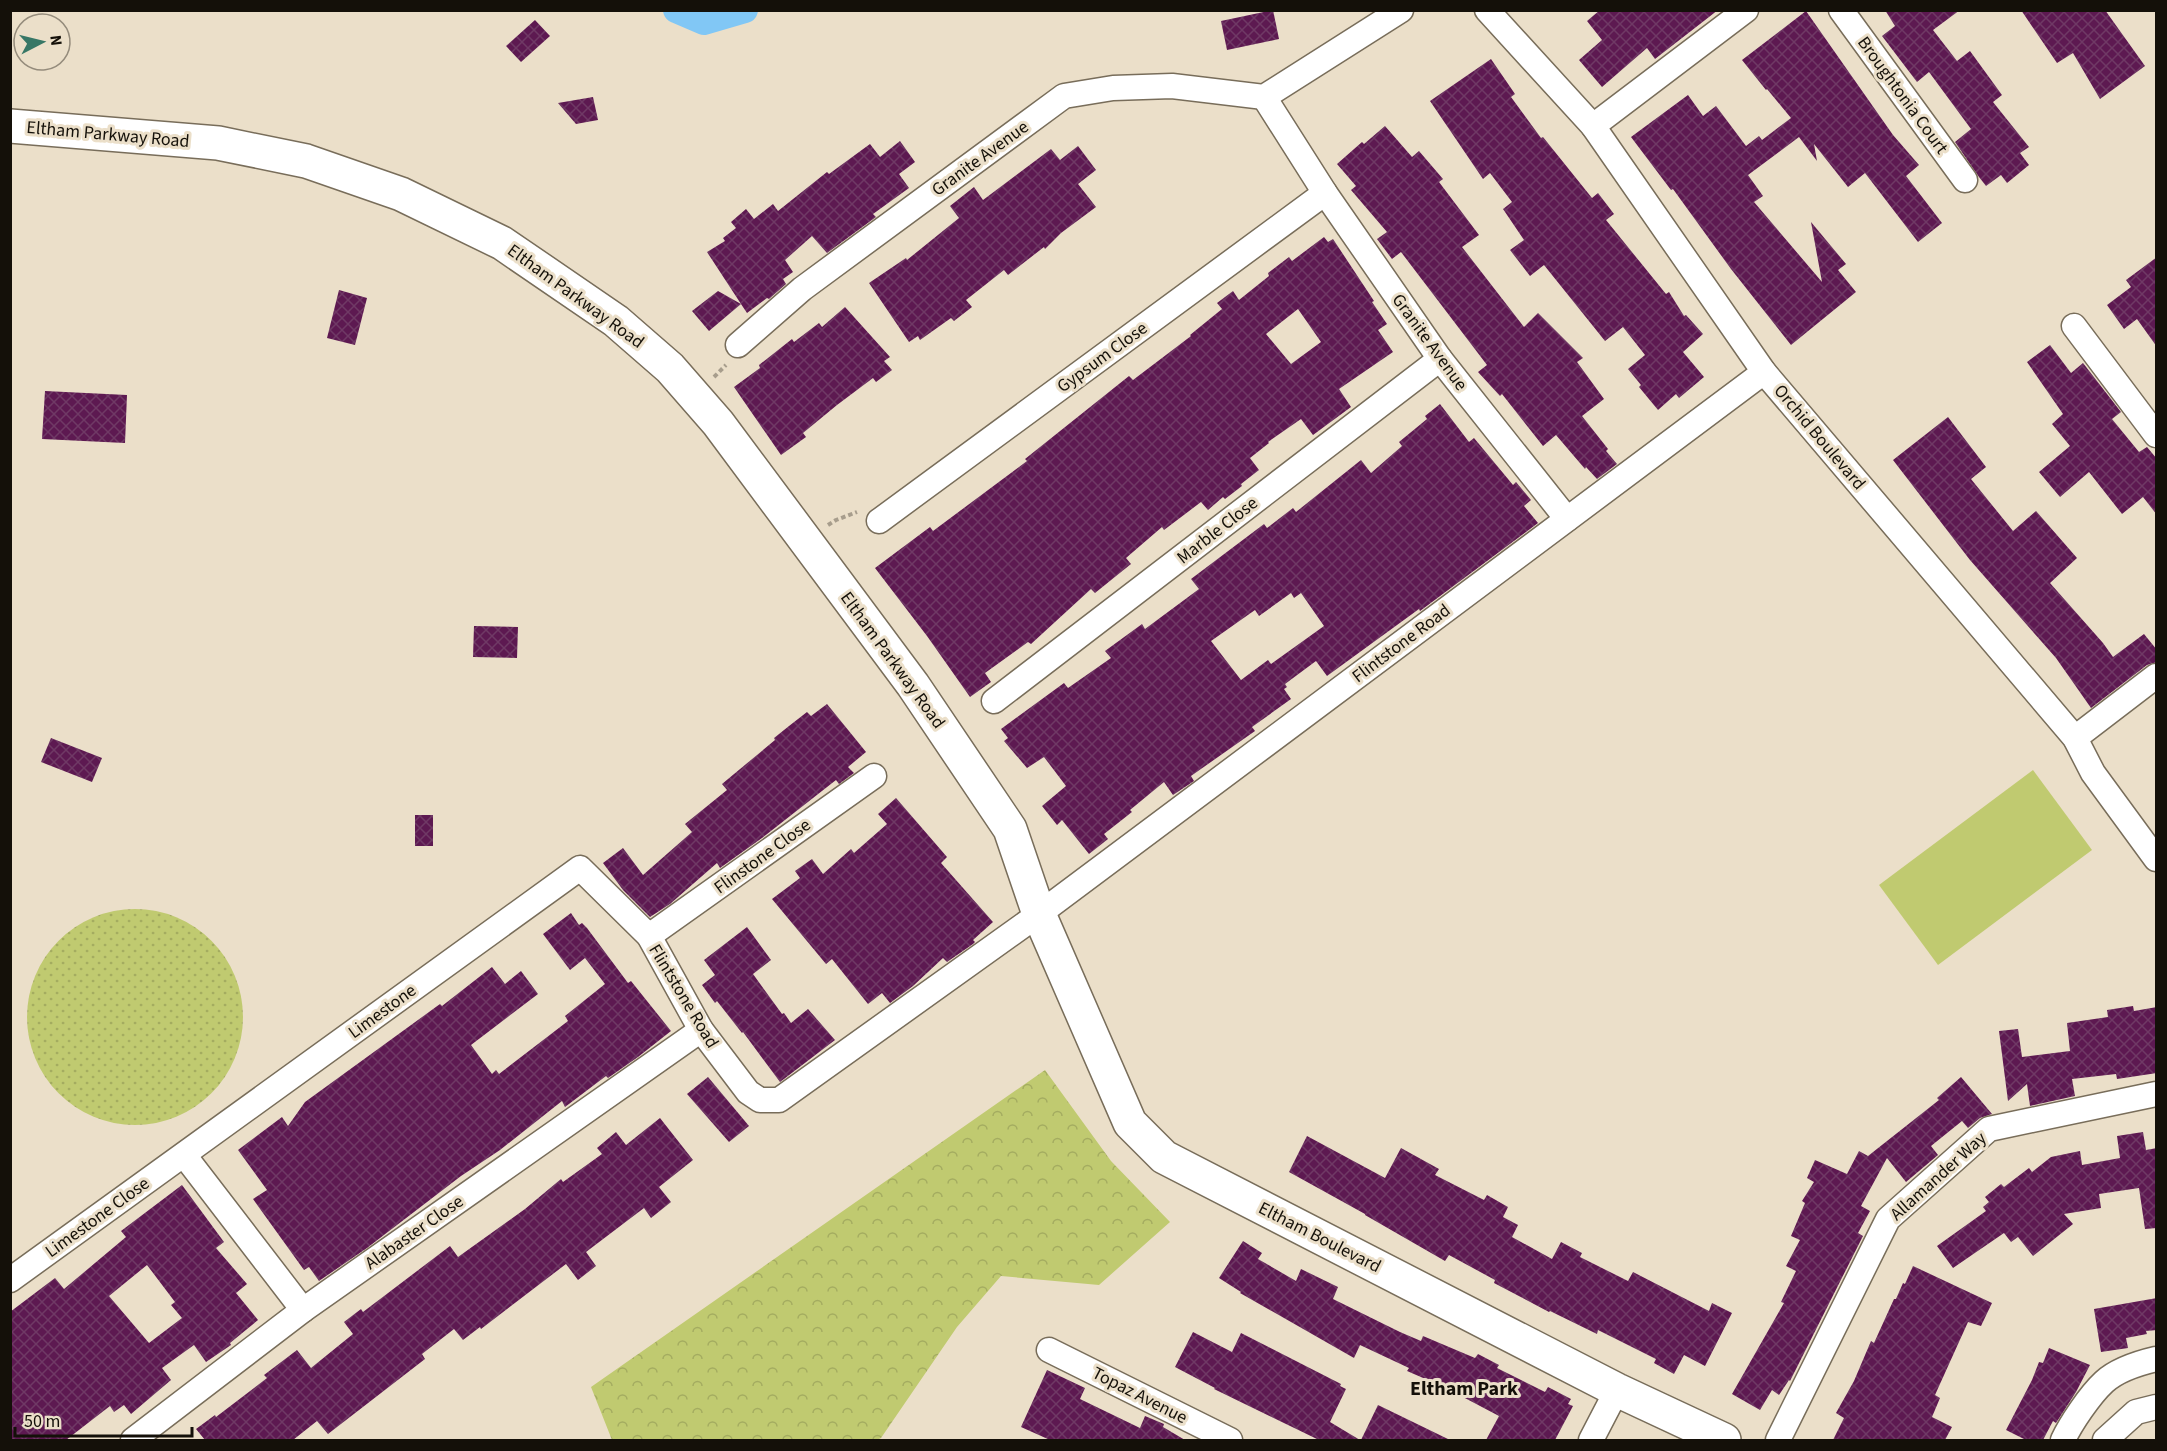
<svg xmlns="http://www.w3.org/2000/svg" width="2167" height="1451" viewBox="0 0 2167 1451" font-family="'Source Sans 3',sans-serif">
<defs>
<pattern id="grass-dots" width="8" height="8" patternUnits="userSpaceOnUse" patternTransform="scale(1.5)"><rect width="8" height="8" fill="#c0ca70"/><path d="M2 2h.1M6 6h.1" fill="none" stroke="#a4ac60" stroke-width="1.8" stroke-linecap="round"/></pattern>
<pattern id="forest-crowns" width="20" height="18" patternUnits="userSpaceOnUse" patternTransform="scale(1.5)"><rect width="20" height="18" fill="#c0ca70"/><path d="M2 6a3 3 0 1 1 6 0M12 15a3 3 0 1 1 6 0" fill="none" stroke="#a4ac60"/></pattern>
<pattern id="building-cross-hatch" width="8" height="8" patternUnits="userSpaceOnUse" patternTransform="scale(1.5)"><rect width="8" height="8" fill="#5d1951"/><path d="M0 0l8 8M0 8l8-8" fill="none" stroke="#6f3965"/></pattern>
</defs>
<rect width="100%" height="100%" fill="#ebdfc9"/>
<circle fill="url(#grass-dots)" cx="135" cy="1017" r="108"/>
<polygon fill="url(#forest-crowns)" points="1045,1070 1111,1161 1170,1222 1099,1285 1001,1276 957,1327 881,1438 877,1440 612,1440 591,1387"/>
<polygon fill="#c0ca70" points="2033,770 2092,850 1938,965 1879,885"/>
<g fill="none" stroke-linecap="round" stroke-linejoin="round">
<polyline stroke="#81c7f5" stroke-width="26" points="676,10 704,22 745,10"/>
</g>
<g fill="url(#building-cross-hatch)" fill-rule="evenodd">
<polygon points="1273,10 1279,39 1227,50 1221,21"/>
<polygon points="1600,10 1718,10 1655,59 1647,48 1602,87 1579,60 1602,40 1587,21"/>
<polygon points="1885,10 1960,10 1933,30 1957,61 1970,51 2002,95 1993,102 2029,147 2020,153 2029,165 2007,183 2001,175 1986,186 1979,177 1955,142 1971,129 1929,72 1917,82 1882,36 1895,26"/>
<polygon points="2021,10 2105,10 2145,66 2100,99 2073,53 2057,63"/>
<polygon points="1806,11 1893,135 1919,165 1906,176 1942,223 1918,242 1865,173 1848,187 1814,144 1817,161 1799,137 1748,175 1763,196 1754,202 1822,282 1811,222 1846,264 1838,270 1856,292 1791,345 1731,269 1673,189 1671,190 1631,137 1688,95 1703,116 1716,106 1746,146 1759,136 1762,140 1791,118 1767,89 1766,90 1742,60"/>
<polygon points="535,20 550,36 521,62 506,46"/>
<polygon points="1491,59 1515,94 1511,97 1541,138 1543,137 1592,198 1598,193 1614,214 1606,220 1666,294 1669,292 1684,316 1686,315 1703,334 1683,352 1704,377 1679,398 1676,394 1658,410 1639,387 1641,385 1628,369 1645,355 1623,327 1605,341 1544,265 1530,276 1510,250 1524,240 1503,209 1512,202 1490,173 1483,179 1430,101"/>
<polygon points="593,97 598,120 576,124 558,103"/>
<polygon points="1385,126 1412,157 1419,151 1443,179 1439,182 1479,235 1462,247 1524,327 1538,313 1583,358 1577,362 1604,399 1582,416 1608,449 1606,451 1617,464 1597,479 1586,467 1585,469 1556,435 1543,446 1502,394 1500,396 1478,372 1487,365 1401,252 1392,259 1377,239 1387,232 1351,190 1356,186 1337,164 1362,142 1364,144"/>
<polygon points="900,141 915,162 899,174 909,188 873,214 876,217 827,253 812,236 785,260 793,272 783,279 786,284 769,299 767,298 747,313 741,304 709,331 692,311 718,291 741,304 707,252 725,241 723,238 736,228 731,222 746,209 754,219 773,204 778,211 827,172 829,174 870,144 880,157"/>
<polygon points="1078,146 1096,170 1078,184 1096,207 1061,233 1045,249 1044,247 1008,275 1004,270 966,300 972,307 954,321 951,318 920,340 918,336 909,342 869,283 906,258 907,260 959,218 950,206 974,187 983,200 1051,149 1060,160"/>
<path d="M1324 237 1328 242 1333 239 1374 301 1372 302 1387 324 1378 330 1393 352 1339 389 1351 407 1313 435 1301 419 1268 442 1269 443 1250 458 1259 470 1241 484 1242 486 1225 499 1223 497 1208 510 1201 502 1164 530 1162 527 1126 558 1131 564 1095 593 1091 589 1031 644 1028 642 985 673 991 682 970 697 927 636 875 568 930 527 933 531 1027 461 1025 459 1129 376 1133 380 1191 336 1190 335 1222 309 1217 303 1233 291 1239 300 1269 276 1268 273 1289 257 1292 261ZM1298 309 1321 342 1291 364 1266 334Z"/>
<polygon points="2157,257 2157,347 2137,319 2124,329 2107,305 2131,287 2126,280"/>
<polygon points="339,290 367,298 355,345 327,338"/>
<polygon points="845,307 890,357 884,361 892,370 876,382 873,378 837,405 803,433 806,437 781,455 734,387 760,368 759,365 792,339 794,342 819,323 822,327"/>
<polygon points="2050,345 2071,373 2083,363 2121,412 2112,419 2139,452 2147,447 2157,459 2157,515 2143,497 2122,514 2089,472 2060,497 2039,472 2070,446 2052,424 2063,414 2027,362"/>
<polygon points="45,391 127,395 125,443 42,439"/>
<path d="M1440 404 1469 442 1474 438 1513 485 1516 482 1531 500 1524 506 1538 523 1420 611 1419 609 1327 676 1316 661 1285 684 1287 687 1284 689 1291 699 1252 727 1255 731 1191 776 1194 781 1173 795 1164 782 1130 810 1132 812 1104 834 1108 839 1089 854 1062 820 1057 825 1042 806 1066 786 1044 757 1027 768 1004 741 1008 738 1001 729 1064 683 1068 688 1111 658 1105 651 1142 624 1145 629 1199 589 1191 579 1264 524 1267 528 1293 508 1296 512 1361 460 1371 473 1402 446 1399 442 1427 419 1425 416ZM1291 593 1294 598 1301 593 1324 626 1271 664 1268 660 1241 680 1211 641 1255 610 1259 616Z"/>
<polygon points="1948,417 1986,467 1971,479 2013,531 2036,511 2077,558 2050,583 2103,643 2113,657 2144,634 2157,650 2157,662 2147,665 2091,708 2056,658 1970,560 1893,460"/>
<polygon points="474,626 518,627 517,658 473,657"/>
<polygon points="827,704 866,752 848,767 854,773 839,784 836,780 762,838 720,868 717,863 670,904 650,917 623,890 603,863 623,848 643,875 692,832 685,824 727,790 722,784 775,740 774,738 789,726 807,712 811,716"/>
<polygon points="51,738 102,758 92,782 41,762"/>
<polygon points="896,798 947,857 941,863 993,922 973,940 975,942 973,944 947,962 943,958 913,986 890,1003 882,993 868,1004 832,959 826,964 772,899 800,878 795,871 812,859 823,874 851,849 854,853 887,824 878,814"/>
<rect x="415" y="815" width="18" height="31"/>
<polygon points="571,913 579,925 582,923 587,928 628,983 631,981 671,1031 638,1057 608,1078 606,1076 565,1107 562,1101 500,1150 461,1176 367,1248 319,1281 309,1267 304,1270 253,1199 267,1190 238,1150 282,1117 288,1126 305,1102 440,1004 442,1006 492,967 505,984 521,971 538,994 471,1045 492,1074 496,1070 499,1074 568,1021 565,1016 605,984 585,958 570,970 543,934"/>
<polygon points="747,927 771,960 753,974 782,1014 784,1013 791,1023 808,1009 835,1040 780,1082 743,1032 742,1033 717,1001 715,1003 702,985 715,975 704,960"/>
<polygon points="2133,1006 2134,1011 2157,1007 2157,1073 2117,1079 2116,1074 2072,1079 2075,1096 2030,1106 2027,1084 2008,1101 1999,1031 2018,1029 2022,1057 2070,1051 2067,1023 2108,1017 2107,1010"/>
<polygon points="708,1077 749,1126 729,1142 687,1094"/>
<polygon points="1961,1077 1992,1114 1980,1118 1968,1128 1962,1121 1931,1146 1938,1155 1906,1182 1887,1158 1861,1206 1870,1211 1858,1233 1863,1236 1790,1381 1789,1380 1779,1395 1772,1390 1760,1410 1732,1394 1784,1303 1781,1302 1796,1271 1786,1266 1800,1240 1791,1236 1805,1203 1802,1201 1814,1182 1807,1178 1815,1160 1847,1174 1859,1151 1868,1156 1939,1100 1937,1098"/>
<polygon points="660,1118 693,1160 659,1187 671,1202 651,1218 644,1208 586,1252 596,1266 578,1280 566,1264 481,1329 480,1327 463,1340 454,1329 422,1354 425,1359 328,1434 317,1421 293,1440 205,1440 196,1429 215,1415 216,1417 267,1378 264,1375 297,1350 311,1368 353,1334 344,1322 361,1309 363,1312 450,1246 458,1257 525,1209 561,1179 563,1182 602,1154 597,1148 616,1132 626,1145"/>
<polygon points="2143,1132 2146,1150 2157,1148 2157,1228 2145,1229 2139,1188 2099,1194 2101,1208 2064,1214 2073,1224 2033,1256 2018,1237 2011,1242 2004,1233 1953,1268 1937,1246 1986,1211 1983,1207 1989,1202 1985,1197 2001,1184 2004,1187 2029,1168 2032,1172 2051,1157 2080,1151 2082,1165 2120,1158 2117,1136"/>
<polygon points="1307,1136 1385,1178 1401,1148 1439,1169 1435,1175 1484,1200 1487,1195 1508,1207 1503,1217 1518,1225 1512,1237 1552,1259 1561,1242 1582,1253 1580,1257 1628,1281 1633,1272 1709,1311 1712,1303 1732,1313 1705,1366 1684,1355 1674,1374 1654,1363 1656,1359 1598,1330 1597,1334 1550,1311 1549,1312 1494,1283 1495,1280 1449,1255 1445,1261 1365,1215 1365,1214 1289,1172"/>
<path d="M182 1185 224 1242 216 1248 247 1284 236 1293 258 1320 230 1343 231 1345 206 1362 194 1345 162 1368 171 1380 131 1414 124 1405 114 1412 110 1406 66 1440H10V1312L55 1278 64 1289 126 1237 121 1231ZM147 1265 175 1302 171 1305 182 1318 149 1343 109 1296Z"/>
<polygon points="1243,1241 1262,1253 1258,1259 1296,1281 1301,1269 1338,1287 1333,1299 1400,1332 1421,1341 1423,1336 1475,1358 1478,1354 1499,1365 1497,1368 1545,1392 1548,1387 1571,1399 1568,1404 1573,1406 1555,1440 1486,1440 1499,1416 1444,1387 1407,1371 1409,1368 1360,1345 1354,1358 1240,1293 1241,1292 1219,1278"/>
<polygon points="1913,1266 1992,1303 1981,1326 1968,1322 1935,1395 1940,1398 1932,1417 1952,1427 1945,1440 1833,1440 1844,1418 1836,1413 1854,1381 1871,1341 1874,1343 1894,1299 1896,1299 1903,1283 1905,1284"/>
<polygon points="2157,1298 2157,1330 2146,1331 2147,1334 2126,1338 2128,1348 2101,1352 2094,1309"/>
<polygon points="1193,1332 1232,1352 1241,1333 1341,1384 1340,1386 1346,1389 1330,1422 1360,1440 1319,1440 1214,1389 1215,1388 1175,1367"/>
<polygon points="2049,1348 2090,1365 2076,1392 2056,1423 2053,1421 2043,1440 2026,1440 2006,1430 2032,1380 2039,1362 2043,1363"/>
<polygon points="1047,1370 1085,1388 1080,1399 1140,1428 1145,1416 1164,1424 1163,1427 1185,1440 1050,1440 1021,1427"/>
<polygon points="1378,1405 1450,1440 1361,1440"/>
</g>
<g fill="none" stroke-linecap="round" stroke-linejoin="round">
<g stroke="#786d5a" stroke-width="27">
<g id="street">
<polyline points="1487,10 1593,126 1764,372 2075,738 2093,773 2156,859"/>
<polyline points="1841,10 1965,180"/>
<polyline points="1264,97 1325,193 1440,359 1567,519"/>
<polyline points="1593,126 1746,10"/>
<polyline points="2074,326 2156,435"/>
<polyline points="738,345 802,289 1064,96 1113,88 1172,86 1264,97 1401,10"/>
<polyline points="879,521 1325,193"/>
<polyline points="994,701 1440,359"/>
<polyline points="2075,738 2156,676"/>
<polyline points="649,936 874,776"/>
<polyline points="184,1155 303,1310"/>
<polyline points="10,1280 580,868 649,936 701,1030 748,1092 760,1100 779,1100 1039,914 1764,372"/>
<polyline points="1049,1350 1230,1440"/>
<polyline points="133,1440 303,1310 701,1030"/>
<polyline points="1591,1440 1617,1390"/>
<polyline points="1778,1440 1888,1219 1989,1129 2156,1094"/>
<path d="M2063 1440C2071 1423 2090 1395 2104 1382 2118 1369 2139 1363 2156 1359"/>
<polyline points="2105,1440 2136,1412 2156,1407"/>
</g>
</g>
<g stroke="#786d5a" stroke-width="36">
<polyline id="secondary" points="10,126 218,143 306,161 401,194 502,243 616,321 670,368 718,423 913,685 1010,829 1039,914 1130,1123 1164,1157 1617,1390 1724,1440"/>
</g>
<g stroke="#a79d8c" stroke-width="4" stroke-dasharray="4.5 3" stroke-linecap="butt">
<polyline points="714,377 726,365"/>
<polyline points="828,525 836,520 857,512"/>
</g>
<use href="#street" stroke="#fff" stroke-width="24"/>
<use href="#secondary" stroke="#fff" stroke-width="33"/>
</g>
<g text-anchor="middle" stroke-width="6" stroke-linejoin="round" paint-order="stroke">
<g font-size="18" fill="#141009" stroke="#ebdfc9">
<text transform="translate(1903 95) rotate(54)" y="6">Broughtonia Court</text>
<text transform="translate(108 134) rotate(5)" y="6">Eltham Parkway Road</text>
<text transform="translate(980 158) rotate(-36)" y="6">Granite Avenue</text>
<text transform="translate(576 296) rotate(36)" y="6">Eltham Parkway Road</text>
<text transform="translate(1430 342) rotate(54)" y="6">Granite Avenue</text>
<text transform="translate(1102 357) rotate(-36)" y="6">Gypsum Close</text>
<text transform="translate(1820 437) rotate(50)" y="6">Orchid Boulevard</text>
<text transform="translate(1217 530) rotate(-38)" y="6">Marble Close</text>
<text transform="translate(1401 643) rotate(-37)" y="6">Flintstone Road</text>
<text transform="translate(893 660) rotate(54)" y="6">Eltham Parkway Road</text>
<text transform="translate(762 856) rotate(-36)" y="6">Flinstone Close</text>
<text transform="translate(684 996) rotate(59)" y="6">Flintstone Road</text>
<text transform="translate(382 1011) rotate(-36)" y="6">Limestone</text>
<text transform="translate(1938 1176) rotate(-42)" y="6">Allamander Way</text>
<text transform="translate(97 1217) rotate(-36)" y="6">Limestone Close</text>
<text transform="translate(414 1232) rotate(-35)" y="6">Alabaster Close</text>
<text transform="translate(1320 1237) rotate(27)" y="6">Eltham Boulevard</text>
<text transform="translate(1140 1395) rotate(27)" y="6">Topaz Avenue</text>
</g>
<g font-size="20" font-weight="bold" fill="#141009" stroke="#ebdfc9">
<text x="1464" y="1395">Eltham Park</text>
</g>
</g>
<rect width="2167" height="1451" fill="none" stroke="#141009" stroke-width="24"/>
<g transform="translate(42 42) rotate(83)"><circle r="28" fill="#ebdfc9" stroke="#958c7c" stroke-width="1.5"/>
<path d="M0-4.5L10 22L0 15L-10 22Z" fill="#377766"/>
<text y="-9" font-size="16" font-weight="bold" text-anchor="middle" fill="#141009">N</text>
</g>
<path d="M15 1427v9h177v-9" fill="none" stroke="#141009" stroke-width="3"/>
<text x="24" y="1427" font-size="18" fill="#141009" stroke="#ebdfc9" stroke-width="4.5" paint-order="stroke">50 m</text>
</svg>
